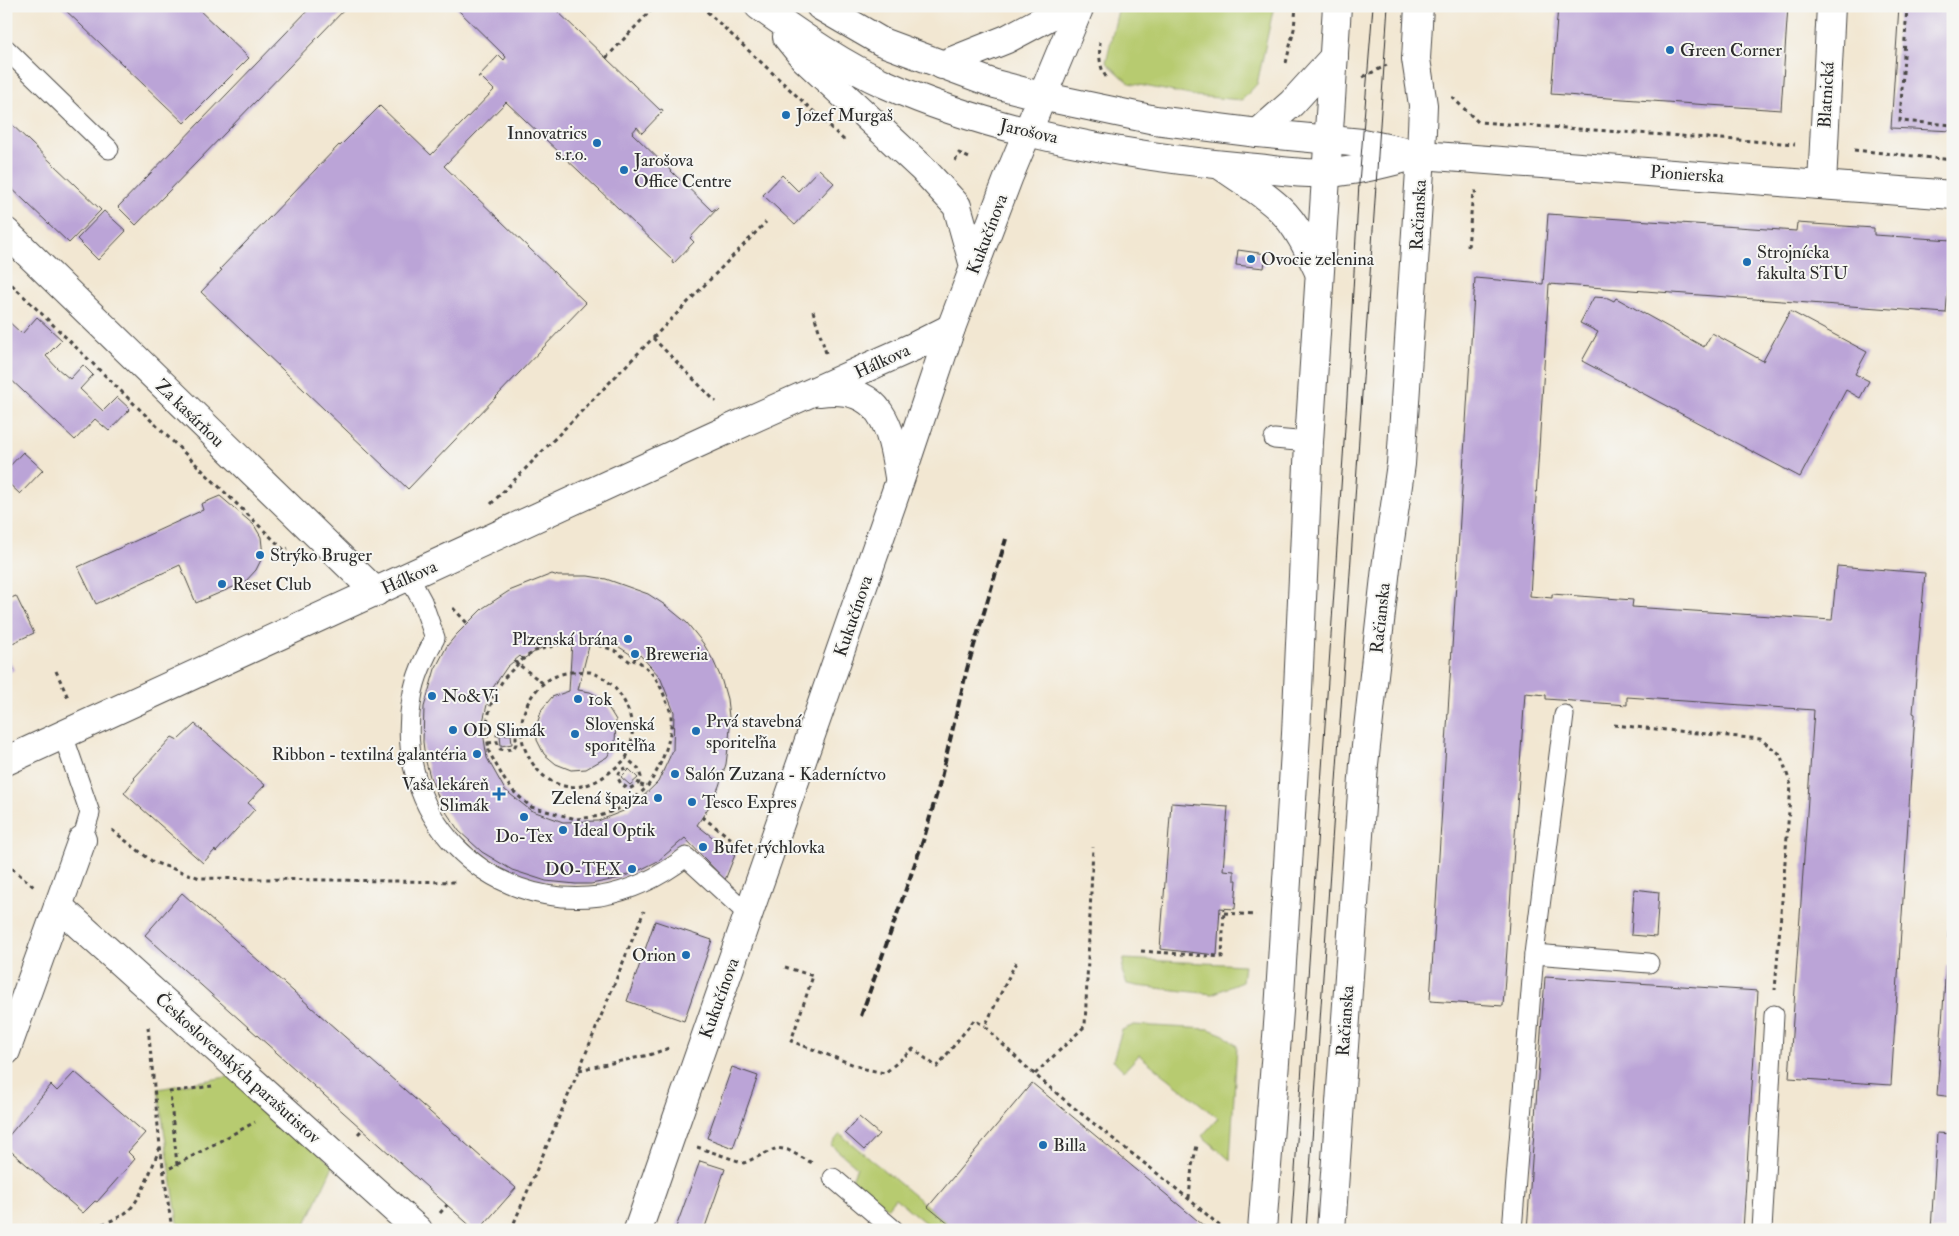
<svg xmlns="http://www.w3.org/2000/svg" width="1959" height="1236" viewBox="0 0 1959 1236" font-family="'IM FELL Double Pica',serif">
<rect width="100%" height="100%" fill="#f6f6f2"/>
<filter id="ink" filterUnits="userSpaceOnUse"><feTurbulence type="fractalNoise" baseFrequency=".02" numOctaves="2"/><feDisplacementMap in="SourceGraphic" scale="10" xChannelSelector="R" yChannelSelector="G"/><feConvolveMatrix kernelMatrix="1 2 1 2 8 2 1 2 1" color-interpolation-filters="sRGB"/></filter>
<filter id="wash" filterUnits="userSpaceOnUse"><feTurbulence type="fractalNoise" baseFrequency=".0096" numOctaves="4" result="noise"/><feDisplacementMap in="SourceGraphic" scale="20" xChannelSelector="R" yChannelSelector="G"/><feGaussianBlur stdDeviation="1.12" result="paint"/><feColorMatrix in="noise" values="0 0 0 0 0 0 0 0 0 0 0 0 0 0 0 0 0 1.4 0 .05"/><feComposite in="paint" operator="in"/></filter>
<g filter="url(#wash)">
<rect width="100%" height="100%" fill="#f2e7d2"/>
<g fill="#b7cb6f" stroke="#717b4d">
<polygon points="1119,6 1274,6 1257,84 1242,100 1195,96 1129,83 1106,62"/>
<polygon points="1124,959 1244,965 1242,982 1212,994 1137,986 1127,984 1122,971"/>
<polygon points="1134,1025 1209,1029 1224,1035 1237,1046 1230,1160 1202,1136 1218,1118 1139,1055 1124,1071 1113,1060 1122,1030"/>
<polygon points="232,1076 333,1166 303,1230 179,1230 158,1089"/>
<polygon points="840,1134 956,1230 934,1230 895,1198 887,1208 852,1179 857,1167 831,1145"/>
</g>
<g id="blocks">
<g fill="#bba4d7" fill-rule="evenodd">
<polygon points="61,6 195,6 249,58 184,123"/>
<polygon points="312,6 348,6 136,225 118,207"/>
<polygon points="454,6 552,6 660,110 662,109 663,111 642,133 637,127 632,133 712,211 717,207 718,208 690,238 694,242 673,264 672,262 673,260 506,102 444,166 586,303 408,489 201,292 222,270 220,269 339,145 340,146 380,106 431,155 494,90 481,77 478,77 499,55 504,60 506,57"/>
<polygon points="1558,6 1788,6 1781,110 1551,94"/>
<polygon points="1899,6 1953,6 1953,131 1891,128"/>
<polygon points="6,119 101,210 69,243 6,183"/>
<polygon points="819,169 834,183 795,225 763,195 782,175 798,191"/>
<polygon points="104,211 126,231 98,260 77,239"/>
<polygon points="1548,214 1796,231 1797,223 1874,228 1874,235 1952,240 1946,313 1549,284 1530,596 1552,598 1552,594 1633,600 1632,607 1832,620 1837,566 1925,573 1913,713 1915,714 1891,1085 1789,1078 1814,710 1627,697 1627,705 1546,699 1546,695 1525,693 1503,1006 1430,1001 1475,278 1543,284"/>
<polygon points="1238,250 1266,254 1264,268 1236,265"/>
<polygon points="1594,297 1608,298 1614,301 1616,298 1704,347 1712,333 1763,361 1790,311 1867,352 1855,374 1869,381 1860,398 1846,390 1800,477 1582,361 1598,332 1580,323"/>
<polygon points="37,317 62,340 46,356 57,368 70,379 83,365 93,375 80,389 103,411 117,397 130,409 109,431 95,419 75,440 6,375 6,319 22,334"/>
<polygon points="23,452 43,470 20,494 6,481 6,470"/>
<polygon points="220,496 254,525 261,537 263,556 256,570 245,582 196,603 180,565 96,604 78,567 203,510 201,504"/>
<path d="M552 574 558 576H588L606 579 648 594 665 605 687 623 703 643 713 660 721 678 727 699 730 726 729 740 726 764 719 786 712 802 697 825 735 855 725 880 685 838 658 861 638 871 616 879 591 884H576L546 881 512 870 482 852 459 831 442 806 430 777 425 758 423 742 424 707 435 669 447 646 456 635 483 608 509 591ZM591 638 610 641 636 658 640 655 660 677 674 712 673 750 658 782 631 808 598 821 563 822 530 810 505 790 487 758 482 726 490 692 507 667 520 656 523 659 543 647 563 641H572L569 691 552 697 542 709 537 724V740L544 754 556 764 571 770 586 769 607 757 615 744 616 720 603 699 590 692 578 690Z"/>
<polygon points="16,596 34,633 6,646 6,600"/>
<polygon points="6,652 14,670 6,674"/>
<polygon points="195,724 265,785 248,803 255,809 216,852 215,850 203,863 124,793 135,779 134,778 172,737 178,740"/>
<polygon points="511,734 512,744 501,746 500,735"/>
<polygon points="629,769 638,778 630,785 621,777"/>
<polygon points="1171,803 1228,807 1223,870 1234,871 1234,880 1237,880 1235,909 1220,908 1217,955 1160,949"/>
<polygon points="1951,887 1953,887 1953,939 1948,938"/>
<polygon points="1634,889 1659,892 1656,937 1631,935"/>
<polygon points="182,893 516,1188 479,1230 475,1230 145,935"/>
<polygon points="655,921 712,940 684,1021 627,1001"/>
<polygon points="1946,965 1953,965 1953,1097 1937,1095"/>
<polygon points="1545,977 1758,991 1743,1230 1527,1230"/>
<polygon points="732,1067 758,1076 733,1148 707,1138"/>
<polygon points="75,1072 145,1133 128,1152 135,1159 97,1202 95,1201 83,1213 6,1147 6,1139 51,1085 57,1091"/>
<polygon points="1032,1083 1209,1230 956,1230 928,1207"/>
<polygon points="859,1117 879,1134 864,1150 845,1133"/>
<polygon points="1937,1133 1953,1134 1953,1230 1931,1230"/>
<polygon points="700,1161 725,1169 720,1184 704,1230 675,1230"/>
</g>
</g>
</g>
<g filter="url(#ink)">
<use href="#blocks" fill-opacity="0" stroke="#494744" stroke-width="1"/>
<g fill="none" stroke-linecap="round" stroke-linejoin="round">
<g stroke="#494744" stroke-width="21">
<g id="lane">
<polyline points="6,49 109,149"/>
<polyline points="1274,439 1309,442"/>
<path d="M409 577 422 601 435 638C425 657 415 677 412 698 392 813 484 911 600 896 632 891 661 876 686 857L749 915"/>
<polyline points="63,735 90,813 82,840"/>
<polyline points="1534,954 1649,963"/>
<polyline points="833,1178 894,1230"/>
<polyline points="1512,1230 1534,954 1564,715"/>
<polyline points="1762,1230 1774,1015"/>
</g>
</g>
<g stroke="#494744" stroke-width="30">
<g id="street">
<polyline points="1822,184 1831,6"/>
<polyline points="6,232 376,592"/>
<polyline points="58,906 418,1230"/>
<polyline points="6,1051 82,840"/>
</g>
</g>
<g stroke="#494744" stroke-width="30">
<g id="secondary">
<path d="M759 6C799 34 840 64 885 84 994 133 1125 156 1245 167 1272 169 1301 175 1328 173 1356 171 1383 164 1410 157"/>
<polyline points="820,6 882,42 995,84 1041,96 1155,120 1258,133 1362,143 1421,155 1953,195"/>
<polyline points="787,37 804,58 923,169 957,206 974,266"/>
<polyline points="942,65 1007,39 1069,6"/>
<polyline points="1258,133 1292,103 1334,57"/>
<path d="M1220 165C1240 179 1262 192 1280 209 1297 225 1309 251 1319 272"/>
<path d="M819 392C882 384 891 427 899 477"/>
<polyline points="6,761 716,435 913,347 951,328"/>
<polyline points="638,1230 899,483 951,328 1009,176 1080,6"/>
<polyline points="1262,1230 1279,1011 1296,734 1309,442 1337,6"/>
<polyline points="1331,1230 1364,764 1386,568 1401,464 1421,155 1423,105 1416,59 1419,6"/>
</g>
</g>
<g stroke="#494744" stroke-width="3" stroke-dasharray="4 4" stroke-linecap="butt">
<polyline points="701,6 845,141"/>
<polyline points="1907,6 1900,121 1953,125"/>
<path d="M1100 42C1099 54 1099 70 1108 79"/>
<polyline points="606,58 655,6"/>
<polyline points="1286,63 1294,29 1296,6"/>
<polyline points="1363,77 1387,65"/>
<polyline points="1452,97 1478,122 1795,144"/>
<polyline points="1854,150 1953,160"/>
<polyline points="955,161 959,153 969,158"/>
<polyline points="1468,247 1473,192 1477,192"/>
<polyline points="6,279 284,550 288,548"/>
<polyline points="813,311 826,353"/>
<polyline points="653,338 766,222"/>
<polyline points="491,504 653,338 716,402"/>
<polyline points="453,608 467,623"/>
<polyline points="569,642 535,651 522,660 505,677 493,696 486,726 488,743 489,752 504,779 514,792 531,807 576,819 600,816 628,805 647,787"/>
<path d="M591 643 614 650 632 663 635 659C652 670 660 682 666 701 668 705 671 711 671 716 673 738 660 769 647 787L638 784"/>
<polyline points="514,661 544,684"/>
<polyline points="56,671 69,700"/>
<path d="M571 672C577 672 584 671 590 672 623 682 642 725 627 756 624 762 616 767 610 772 577 799 541 788 525 749 514 722 529 687 556 676 560 674 566 673 571 672Z"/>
<polyline points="1614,725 1760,739 1780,754 1791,785 1775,990"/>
<polyline points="488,743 497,742 500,749 507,750 514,748 516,744 516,735 509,730 501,731 497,735 497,742"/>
<polyline points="626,768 620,770 618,778 621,784 629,789 638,784 641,777 638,768 626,758"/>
<polyline points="702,817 741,846"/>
<polyline points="112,830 153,862 200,878 457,882"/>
<polyline points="6,863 34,887"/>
<polyline points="1224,913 1256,915"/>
<polyline points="1141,951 1222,957 1224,908"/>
<path d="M1016 962 985 1026C1056 1103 1147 1159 1224 1230"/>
<polyline points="785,967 813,976 791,1041 865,1069 885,1073 913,1049 937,1067 974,1020 985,1026"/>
<polyline points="148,1027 160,1146 172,1230"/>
<polyline points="579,1070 649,1055 669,1048"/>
<polyline points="1035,1074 1085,1026 1093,847"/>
<polyline points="358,1134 363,1129"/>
<polyline points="697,1147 744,1163 777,1148 788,1150 814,1164"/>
<polyline points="177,1165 170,1092 212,1086"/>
<polyline points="163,1172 255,1122"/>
<polyline points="1189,1198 1192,1166 1197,1146"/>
<polyline points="440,1213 447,1205"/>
<path d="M79 1230C96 1226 115 1222 129 1210 142 1198 153 1164 160 1147"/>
<polyline points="511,1230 579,1070 644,911"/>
</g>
<use href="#lane" stroke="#fff" stroke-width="19"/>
<use href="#street" stroke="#fff" stroke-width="28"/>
<use href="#secondary" stroke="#fff" stroke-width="28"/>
<g stroke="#2b2b2b" stroke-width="1">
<polyline points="1291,1230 1347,398 1359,183 1373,6"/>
<polyline points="1306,1230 1388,6"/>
</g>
<polyline stroke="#2b2b2b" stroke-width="4" stroke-dasharray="8 4" stroke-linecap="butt" points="861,1016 924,838 939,786 967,669 1006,539"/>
</g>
</g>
<g fill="#1f6fb2" stroke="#f6f6f2" stroke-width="2">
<circle cx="1670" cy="50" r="5"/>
<circle cx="786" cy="115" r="5"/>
<circle cx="597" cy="143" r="5"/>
<circle cx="624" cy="170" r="5"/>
<circle cx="1251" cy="259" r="5"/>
<circle cx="1747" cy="262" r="5"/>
<circle cx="260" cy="555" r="5"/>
<circle cx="222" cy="584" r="5"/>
<circle cx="628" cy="639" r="5"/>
<circle cx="635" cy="654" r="5"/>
<circle cx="432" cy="696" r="5"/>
<circle cx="578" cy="699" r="5"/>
<circle cx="453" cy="730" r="5"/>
<circle cx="696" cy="731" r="5"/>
<circle cx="575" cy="734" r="5"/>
<circle cx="477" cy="754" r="5"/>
<circle cx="675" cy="774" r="5"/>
<path d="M496.5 786.5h5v5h5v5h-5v5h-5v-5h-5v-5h5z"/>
<circle cx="658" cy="798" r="5"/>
<circle cx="692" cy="802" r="5"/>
<circle cx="524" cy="817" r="5"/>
<circle cx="563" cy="830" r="5"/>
<circle cx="703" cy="847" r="5"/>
<circle cx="632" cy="869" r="5"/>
<circle cx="686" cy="955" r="5"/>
<circle cx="1043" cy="1145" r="5"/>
</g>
<g text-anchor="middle" stroke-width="4" stroke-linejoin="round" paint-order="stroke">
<g font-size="18" fill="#2b2b2b" stroke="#f6f6f2" text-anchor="start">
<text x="1680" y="56">Green Corner</text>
<text x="796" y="121">Jozef Murgaš</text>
<text x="587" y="139" text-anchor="end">Innovatrics<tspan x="587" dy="21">s.r.o.</tspan></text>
<text x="634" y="166">Jarošova<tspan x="634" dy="21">Office Centre</tspan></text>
<text x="1757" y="258">Strojnícka<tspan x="1757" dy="21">fakulta STU</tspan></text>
<text x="1261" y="265">Ovocie zelenina</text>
<text x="270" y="561">Strýko Bruger</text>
<text x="232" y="590">Reset Club</text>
<text x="618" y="645" text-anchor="end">Plzenská brána</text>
<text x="645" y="660">Breweria</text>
<text x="442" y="702">No&amp;Vi</text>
<text x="588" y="705">10k</text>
<text x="706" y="727">Prvá stavebná<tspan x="706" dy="21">sporiteľňa</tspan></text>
<text x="585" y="730">Slovenská<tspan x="585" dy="21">sporiteľňa</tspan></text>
<text x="463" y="736">OD Slimák</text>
<text x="467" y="760" text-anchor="end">Ribbon - textilná galantéria</text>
<text x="685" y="780">Salón Zuzana - Kaderníctvo</text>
<text x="489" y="790" text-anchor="end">Vaša lekáreň<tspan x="489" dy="21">Slimák</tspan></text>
<text x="648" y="804" text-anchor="end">Zelená špajza</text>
<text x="702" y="808">Tesco Expres</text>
<text x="573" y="836">Ideal Optik</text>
<text x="524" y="842" text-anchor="middle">Do-Tex</text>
<text x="713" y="853">Bufet rýchlovka</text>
<text x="622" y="875" text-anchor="end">DO-TEX</text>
<text x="676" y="961" text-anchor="end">Orion</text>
<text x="1053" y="1151">Billa</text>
</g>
<g font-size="18" fill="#2b2b2b" stroke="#f6f6f2">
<text transform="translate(1826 95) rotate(-87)" y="6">Blatnická</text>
<text transform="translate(1029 131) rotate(13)" y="6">Jarošova</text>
<text transform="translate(1687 174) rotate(4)" y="6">Pionierska</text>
<text transform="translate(1418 215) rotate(-87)" y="6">Račianska</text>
<text transform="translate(987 234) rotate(-69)" y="6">Kukučínova</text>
<text transform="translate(882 361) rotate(-25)" y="6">Hálkova</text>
<text transform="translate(190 413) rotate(44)" y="6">Za kasárňou</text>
<text transform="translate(409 577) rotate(-24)" y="6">Hálkova</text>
<text transform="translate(853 616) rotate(-71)" y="6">Kukučínova</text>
<text transform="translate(1380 618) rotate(-84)" y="6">Račianska</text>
<text transform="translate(719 998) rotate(-70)" y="6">Kukučínova</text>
<text transform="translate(1345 1021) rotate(-86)" y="6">Račianska</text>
<text transform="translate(238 1068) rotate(42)" y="6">Československých parašutistov</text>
</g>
</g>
<rect width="1959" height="1236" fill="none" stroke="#f6f6f2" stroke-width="25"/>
</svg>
